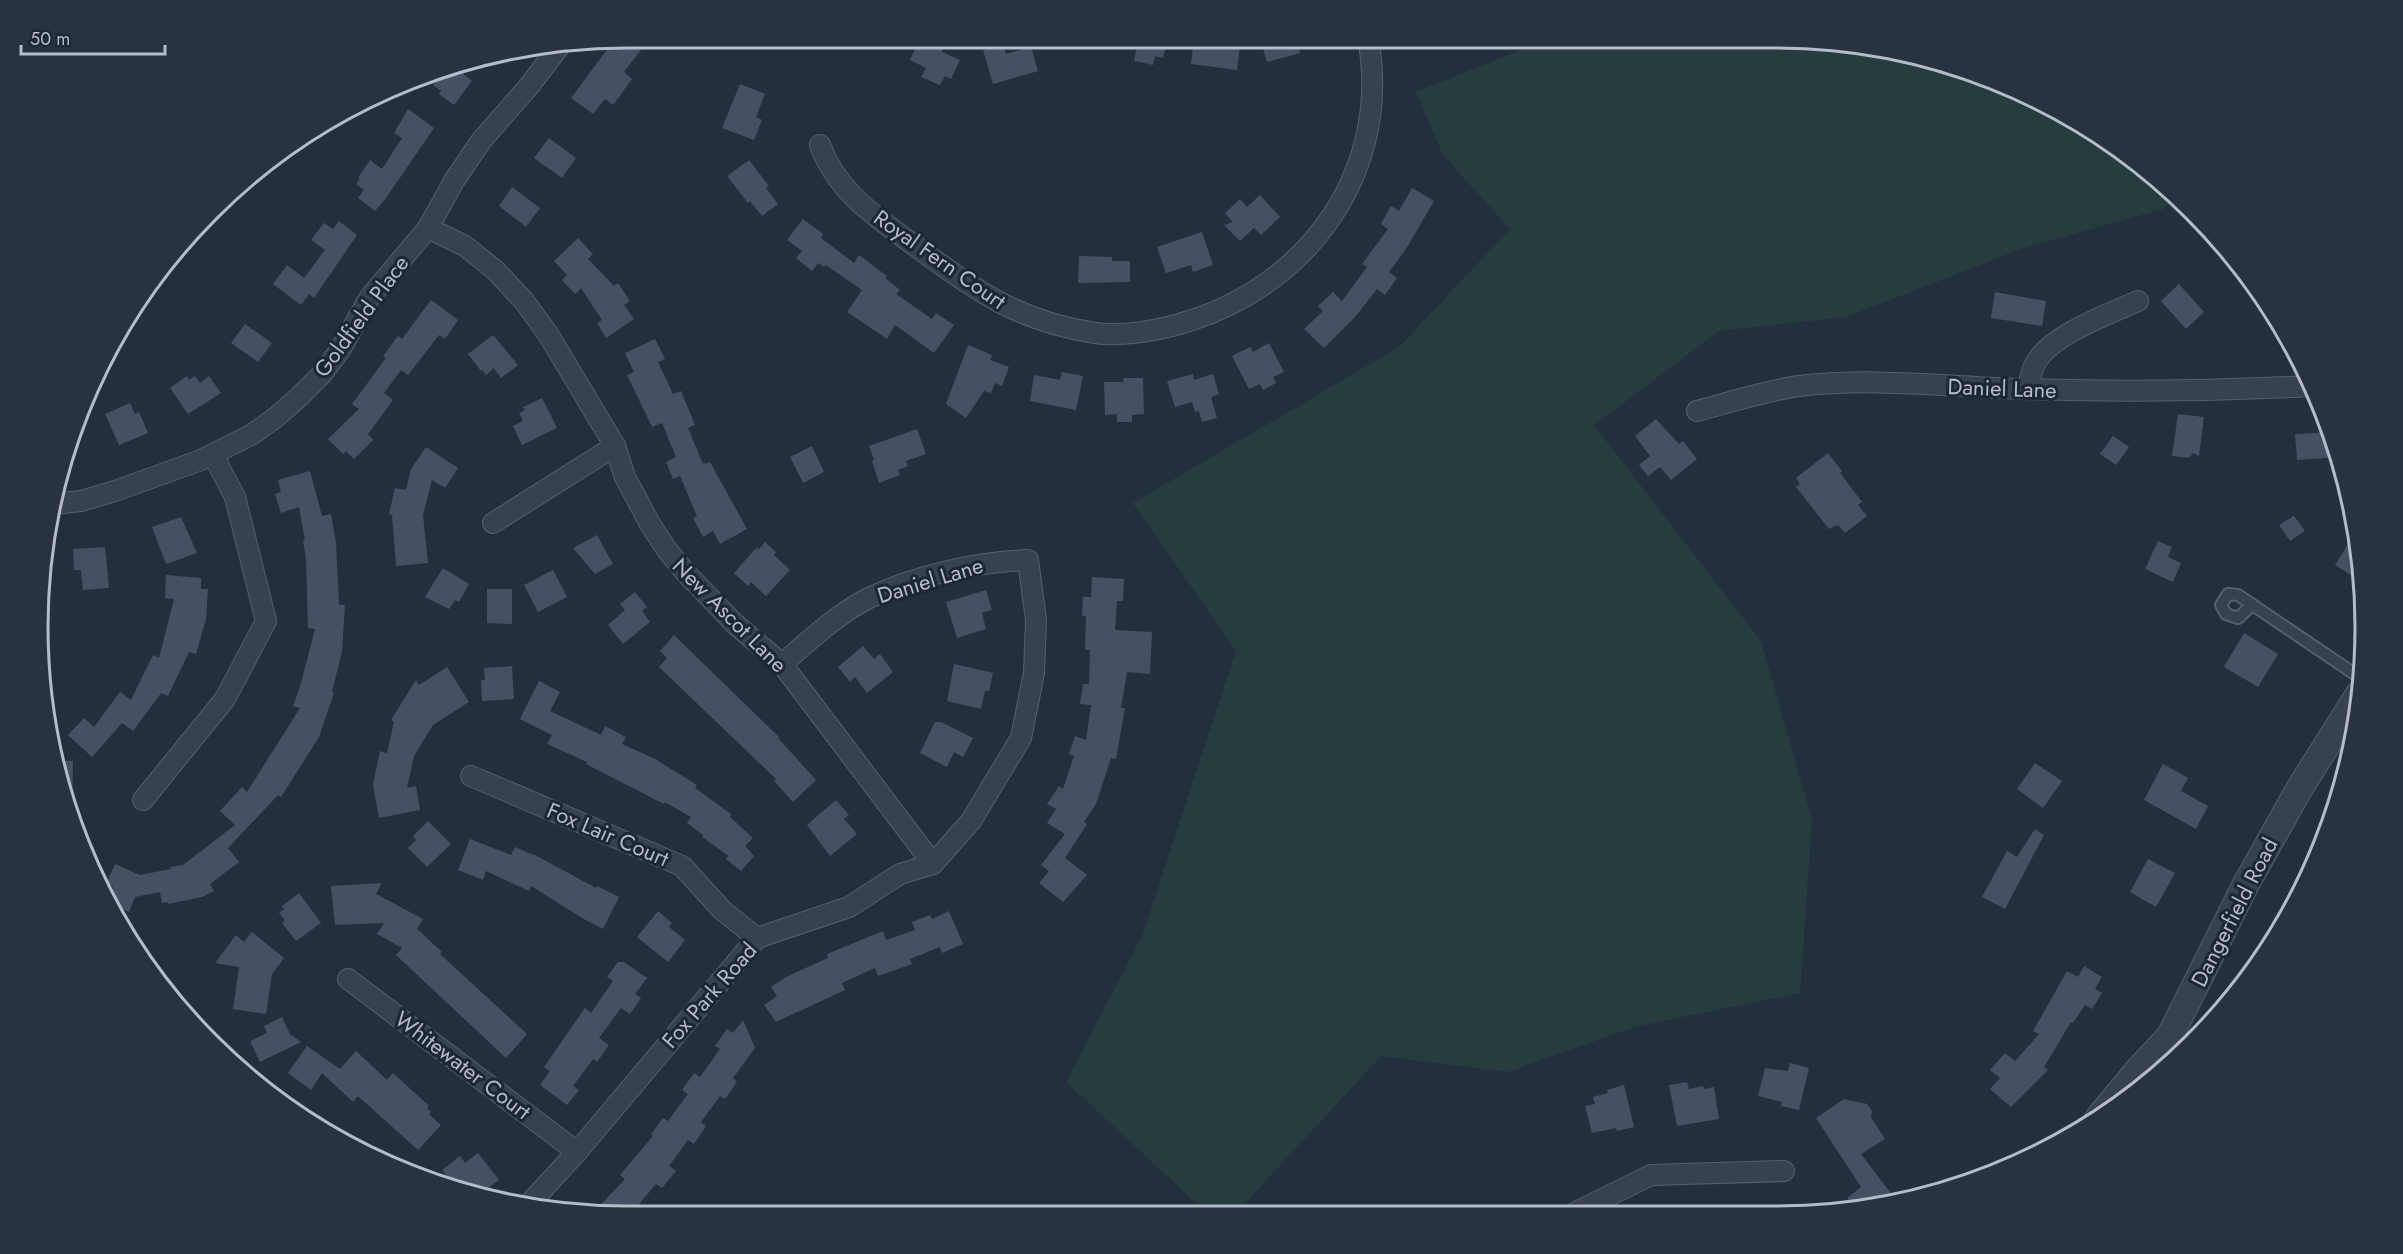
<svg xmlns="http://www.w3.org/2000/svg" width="2403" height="1254" viewBox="0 0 2403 1254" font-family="Jost,sans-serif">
<rect width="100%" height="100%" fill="#242f3e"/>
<polygon fill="#263c3f" points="1551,38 1814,39 1929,58 2037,98 2135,160 2177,199 2163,209 2024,248 1846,317 1719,331 1594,425 1761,641 1812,820 1800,993 1634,1027 1508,1072 1381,1056 1236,1213 1207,1213 1066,1082 1142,936 1236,651 1133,503 1399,347 1510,229 1443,155 1416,92"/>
<g fill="#455162">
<polygon points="650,38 624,72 632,79 613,105 605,99 593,114 571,98 615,39"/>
<polygon points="920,38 944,47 942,52 960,60 951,79 945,76 940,85 921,77 926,68 910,60"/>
<polygon points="1139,38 1168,38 1163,58 1155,56 1153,65 1134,61"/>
<polygon points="1194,38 1220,42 1221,38 1241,38 1237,70 1191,64"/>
<polygon points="1260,38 1296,38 1300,53 1267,62"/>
<polygon points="1003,44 1006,54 1031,47 1038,71 993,84 983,50"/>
<polygon points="452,65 472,81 454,105 439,94 441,91 433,85 437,80 435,79 444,67"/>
<polygon points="740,84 765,94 756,117 762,120 754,140 722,128"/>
<polygon points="408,109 434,128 386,198 375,211 358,198 364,190 356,184 360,179 358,178 370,160 382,169 402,138 394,133"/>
<polygon points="549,138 576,158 562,178 534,158"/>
<polygon points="749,160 769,186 766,188 778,204 762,216 750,201 748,203 727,176"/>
<polygon points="512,187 540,208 526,227 499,206"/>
<polygon points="1412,188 1434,201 1406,249 1389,272 1397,278 1385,295 1377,289 1355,317 1324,348 1304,329 1323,311 1318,306 1333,292 1342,301 1367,267 1362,264 1388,229 1381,224 1391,206 1399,211"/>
<polygon points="1260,195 1280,217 1261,235 1254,228 1240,241 1224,225 1233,222 1225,213 1240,199 1247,207"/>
<polygon points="803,219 823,234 821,238 854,263 859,255 887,276 885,278 900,290 896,294 932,319 936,313 954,325 934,353 895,325 887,339 847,312 862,290 826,265 824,267 818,263 812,271 796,258 802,251 787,240"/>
<polygon points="339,221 357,235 314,298 309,294 301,305 273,284 287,265 304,278 325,250 311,240 324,223 333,229"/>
<polygon points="1202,232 1213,265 1193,272 1191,265 1166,273 1157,247"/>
<polygon points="578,238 593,254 588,259 614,286 618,283 630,301 624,305 634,319 606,338 597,323 602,320 581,288 575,294 562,280 567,275 554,261"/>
<polygon points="1079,256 1112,257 1112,261 1130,261 1130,282 1078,283"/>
<polygon points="2179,284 2204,312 2186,329 2161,301"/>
<polygon points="1995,292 2046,301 2042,326 1991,318"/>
<polygon points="431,300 458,320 445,339 439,335 408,375 401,370 384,393 393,400 368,434 373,440 354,459 346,451 343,454 328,439 359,409 352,404 386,358 383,356 398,336 402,339"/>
<polygon points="245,324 272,343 258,362 231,343"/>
<polygon points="493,335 518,365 501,378 494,368 486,375 482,370 481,371 468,354"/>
<polygon points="655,339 665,359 658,362 673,394 681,391 695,425 688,428 703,464 710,462 747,529 720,544 713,531 703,537 693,518 697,516 680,476 673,479 666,462 676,457 662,423 652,427 627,375 634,372 625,353"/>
<polygon points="1269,343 1284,372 1273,377 1276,383 1263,390 1260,384 1249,389 1232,356 1250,347 1253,352"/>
<polygon points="968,345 992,355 990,360 1009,367 1002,386 995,383 991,393 984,391 966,418 946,404"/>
<polygon points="1062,372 1083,376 1076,410 1030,401 1034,375 1060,380"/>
<polygon points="1193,374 1194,380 1213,374 1219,394 1211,397 1217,418 1202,422 1199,411 1195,412 1192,402 1175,407 1167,381"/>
<polygon points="187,376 189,380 195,376 200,383 209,376 221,393 188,414 170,388"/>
<polygon points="1123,378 1143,378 1144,414 1132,415 1132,422 1117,422 1117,414 1105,415 1104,382 1124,382"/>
<polygon points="542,398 557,428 522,445 513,426 523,421 519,413 525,410 523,407"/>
<polygon points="130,403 135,414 139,412 148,433 119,445 105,414"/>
<polygon points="2178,414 2204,417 2199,456 2193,453 2189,458 2172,456"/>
<polygon points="1656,419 1679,444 1683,441 1697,459 1671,480 1660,467 1648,476 1639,465 1650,456 1635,436"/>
<polygon points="917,429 926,454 906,461 908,466 898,470 900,475 879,483 872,461 874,460 869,446"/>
<polygon points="2332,432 2339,457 2297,460 2295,434"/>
<polygon points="2113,436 2129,447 2116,465 2100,454"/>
<polygon points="812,446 824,472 803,483 790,457"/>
<polygon points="426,447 458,468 445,488 432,480 423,515 428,563 396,566 392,515 389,514 395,488 406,490 411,469"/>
<polygon points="1828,453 1842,471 1840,473 1862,502 1858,505 1867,516 1845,533 1838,525 1829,529 1796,487 1800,484 1796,478"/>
<polygon points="310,471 322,516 331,514 336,543 339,605 345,605 342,651 332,692 334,693 319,737 281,797 278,795 228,848 239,862 210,884 214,891 202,897 168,904 168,902 162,903 160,892 135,897 129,912 110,904 107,900 113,887 106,884 115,864 140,875 171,869 170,867 183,865 235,825 220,811 242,787 247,792 300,708 293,706 301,683 315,629 308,628 306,559 303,540 305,540 299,507 281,513 275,494 281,492 278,480"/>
<polygon points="2294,516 2305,531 2290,541 2279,525"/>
<polygon points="181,517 197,553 166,564 152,527"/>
<polygon points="2356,531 2360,550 2362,582 2335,565"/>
<polygon points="597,535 613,564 595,574 573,548"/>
<polygon points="2158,541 2172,547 2168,557 2181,563 2173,582 2145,569"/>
<polygon points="765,542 776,552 774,555 790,570 766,596 751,582 748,586 734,573 757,547 758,550"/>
<polygon points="105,547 109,588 83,590 81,570 74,570 73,549"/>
<polygon points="443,568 469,584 459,602 455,600 449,609 425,597"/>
<polygon points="553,570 567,597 538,612 524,585"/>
<polygon points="166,575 201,578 201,589 208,589 206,619 196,654 189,652 168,696 161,693 133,731 122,723 92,757 68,735 84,718 94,727 120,692 131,700 153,655 159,658 174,599 165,598"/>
<polygon points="1092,577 1124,579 1123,601 1117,601 1115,630 1152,632 1150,674 1127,672 1121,708 1125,708 1116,759 1111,758 1096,804 1084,822 1087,824 1065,858 1087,875 1063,902 1039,883 1049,871 1041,865 1065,834 1047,823 1056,809 1047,804 1059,786 1063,789 1074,756 1069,754 1075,736 1086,740 1091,705 1080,704 1083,684 1089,684 1090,650 1085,650 1086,616 1082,616 1083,597 1091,597"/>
<polygon points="487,589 512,589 512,624 487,623"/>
<polygon points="986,590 992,610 982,613 986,629 957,638 946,602"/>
<polygon points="635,592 647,607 642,611 650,622 623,644 608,625 625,610 620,604"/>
<polygon points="2244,633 2278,654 2258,687 2224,667"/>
<polygon points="674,635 779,737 778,738 816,780 793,802 774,781 776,779 659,667 667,658 660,651"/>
<polygon points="863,646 874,659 880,654 893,672 867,693 855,677 850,682 838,667"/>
<polygon points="954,664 993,673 989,691 985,691 981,709 947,701"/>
<polygon points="512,666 514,699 482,701 481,680 485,680 484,668"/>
<polygon points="447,667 469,702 433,725 414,756 407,788 416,786 420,810 379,818 373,785 380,751 387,753 394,722 391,720 416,680 419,685"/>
<polygon points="539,681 560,692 550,711 601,735 605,726 626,737 622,744 655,759 697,785 695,788 731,814 730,817 753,838 745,846 754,856 741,871 726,859 729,856 702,837 703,835 687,823 691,817 665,802 664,804 586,764 587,762 547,744 552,735 520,719"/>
<polygon points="935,722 941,722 973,738 963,757 954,752 947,767 920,753"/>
<polygon points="54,761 73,761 72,817 70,817 58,779"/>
<polygon points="2035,763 2062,781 2043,808 2017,789"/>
<polygon points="2163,764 2188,778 2181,791 2208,806 2196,829 2144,800"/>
<polygon points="836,800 849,815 844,819 857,834 830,856 807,825"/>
<polygon points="428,821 451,844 427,867 408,848 416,840 413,836"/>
<polygon points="2035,829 2044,835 2005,909 1982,897 2007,851 2017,857"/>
<polygon points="470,839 511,855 515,847 533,855 533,854 596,888 597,886 619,897 603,929 582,918 531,886 529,891 486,871 483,880 458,870"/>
<polygon points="2148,859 2175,873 2156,907 2130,892"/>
<polygon points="382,883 376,894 423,919 417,929 442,952 440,954 527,1034 506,1058 396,955 402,948 377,934 384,923 335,925 331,886"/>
<polygon points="299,893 321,923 296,941 282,923 285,920 279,913 284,909 282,906"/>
<polygon points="658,911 672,923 669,927 685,940 668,962 637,937"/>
<polygon points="949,911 963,944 942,953 940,947 910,959 912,964 878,976 875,968 842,983 845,990 776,1022 764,1005 777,996 771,987 788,976 828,958 827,954 883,931 886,940 915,930 912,922 930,915 932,919"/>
<polygon points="252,932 284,958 272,974 266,1014 233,1009 239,967 215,963 236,935 244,942"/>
<polygon points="618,962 624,962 647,978 635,994 641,998 630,1014 621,1008 599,1038 609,1045 597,1062 593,1059 573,1086 579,1090 567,1105 540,1085 550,1071 544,1067 585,1008 591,1013 613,981 607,977"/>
<polygon points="2084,966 2102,977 2095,989 2102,993 2092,1009 2085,1005 2073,1023 2071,1022 2044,1067 2048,1070 2011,1107 1990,1089 2000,1078 1990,1070 2005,1053 2015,1061 2039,1034 2033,1031 2067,971 2078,977"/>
<polygon points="282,1017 290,1034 301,1042 260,1062 250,1041 267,1033 264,1026"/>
<polygon points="743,1020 755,1048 733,1078 737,1082 725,1099 720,1096 701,1122 706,1126 694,1144 688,1140 669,1166 676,1171 662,1188 656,1184 630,1215 591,1215 625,1179 620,1175 653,1136 651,1134 663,1118 668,1121 688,1094 682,1090 694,1073 700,1077 720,1049 715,1046 727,1029 733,1033"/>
<polygon points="307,1046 340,1069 356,1051 387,1080 393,1073 429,1106 427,1108 431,1112 429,1114 441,1125 418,1150 358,1096 353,1102 322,1073 311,1090 288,1073"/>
<polygon points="1790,1063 1809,1068 1799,1110 1781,1106 1782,1102 1758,1096 1765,1068 1788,1071"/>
<polygon points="1687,1082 1689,1089 1703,1086 1704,1089 1714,1087 1719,1119 1677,1126 1669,1085"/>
<polygon points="1624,1085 1634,1127 1617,1131 1616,1128 1592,1133 1585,1106 1595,1104 1593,1097 1608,1093 1607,1090"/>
<polygon points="1844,1099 1867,1104 1872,1111 1871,1117 1885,1139 1861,1154 1896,1200 1857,1210 1847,1198 1861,1187 1816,1118"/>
<polygon points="478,1153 499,1180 484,1191 480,1186 469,1194 459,1190 442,1170 460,1156 465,1163"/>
</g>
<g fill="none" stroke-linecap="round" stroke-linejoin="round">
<g stroke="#565f6c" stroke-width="14">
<polyline id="service" points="2252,605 2238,618 2226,614 2221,605 2228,594 2238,595 2362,679"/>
</g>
<g stroke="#565f6c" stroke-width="22">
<g id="minor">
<path d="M820 145C838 194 878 218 918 248 977 292 1021 322 1095 333 1123 337 1162 330 1189 321 1311 283 1392 168 1368 38"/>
<polyline points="428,228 465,246 495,270 524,301 548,334 615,446 625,477 650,524 667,550 686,573 735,624 782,664 933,864"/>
<path d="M2027 389C2029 382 2031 374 2034 366 2047 336 2109 314 2138 301"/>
<path d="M1697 411C1731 402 1764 391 1799 386 1872 377 1951 387 2025 389 2120 392 2216 391 2311 386"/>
<polyline points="53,504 81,501 115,491 201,460 251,435 275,418 299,397 322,374 340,350 370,297 428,228 454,181 481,141 530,85 561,44"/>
<polyline points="493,523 615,446"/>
<polyline points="471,776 682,866 722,910 757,938"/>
<polyline points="143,800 225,699 266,621 235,497 213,455"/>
<polyline points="348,979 577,1152"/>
<polyline points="2170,1036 2172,1057"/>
<path d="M528 1205 577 1152 757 938 849 907 900 874 933 864 971 821 1021 738 1034 673 1036 620 1028 560C977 562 916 575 869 598 837 614 809 641 782 664"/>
<polyline points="1576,1212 1651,1175 1784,1171"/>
</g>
</g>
<g stroke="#565f6c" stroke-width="28">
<polyline id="tertiary" points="2097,1120 2139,1069 2170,1036 2246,884 2301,786 2359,694"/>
</g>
<use href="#service" stroke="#38414e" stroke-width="10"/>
<use href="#minor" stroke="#38414e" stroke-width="20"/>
<use href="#tertiary" stroke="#38414e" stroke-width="26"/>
</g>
<g text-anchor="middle" stroke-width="6" stroke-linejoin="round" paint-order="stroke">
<g font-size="22" fill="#b4bcc9" stroke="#1d2633">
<text transform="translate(940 259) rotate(35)" y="8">Royal Fern Court</text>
<text transform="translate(361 316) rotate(-54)" y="8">Goldfield Place</text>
<text transform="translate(2002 388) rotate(2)" y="8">Daniel Lane</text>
<text transform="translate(930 580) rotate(-17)" y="8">Daniel Lane</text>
<text transform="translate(730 615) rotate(45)" y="8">New Ascot Lane</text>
<text transform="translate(608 834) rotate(23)" y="8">Fox Lair Court</text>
<text transform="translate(2234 912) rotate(-63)" y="8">Dangerfield Road</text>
<text transform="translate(709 995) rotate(-49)" y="8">Fox Park Road</text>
<text transform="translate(463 1065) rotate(37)" y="8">Whitewater Court</text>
</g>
</g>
<path d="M0 0H2403V1254H0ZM627 48H1776A579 579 0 0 1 2355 627V627A579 579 0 0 1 1776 1206H627A579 579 0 0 1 48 627V627A579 579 0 0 1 627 48Z" fill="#29323f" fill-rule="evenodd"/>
<path fill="none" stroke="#b4bcc9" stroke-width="3" d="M627 48H1776A579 579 0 0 1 2355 627V627A579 579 0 0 1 1776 1206H627A579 579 0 0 1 48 627V627A579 579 0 0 1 627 48Z"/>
<path d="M21 45v9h144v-9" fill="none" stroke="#b4bcc9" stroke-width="3"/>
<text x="30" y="45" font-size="18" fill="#b4bcc9" stroke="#1d2633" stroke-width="4.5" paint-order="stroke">50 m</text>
</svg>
